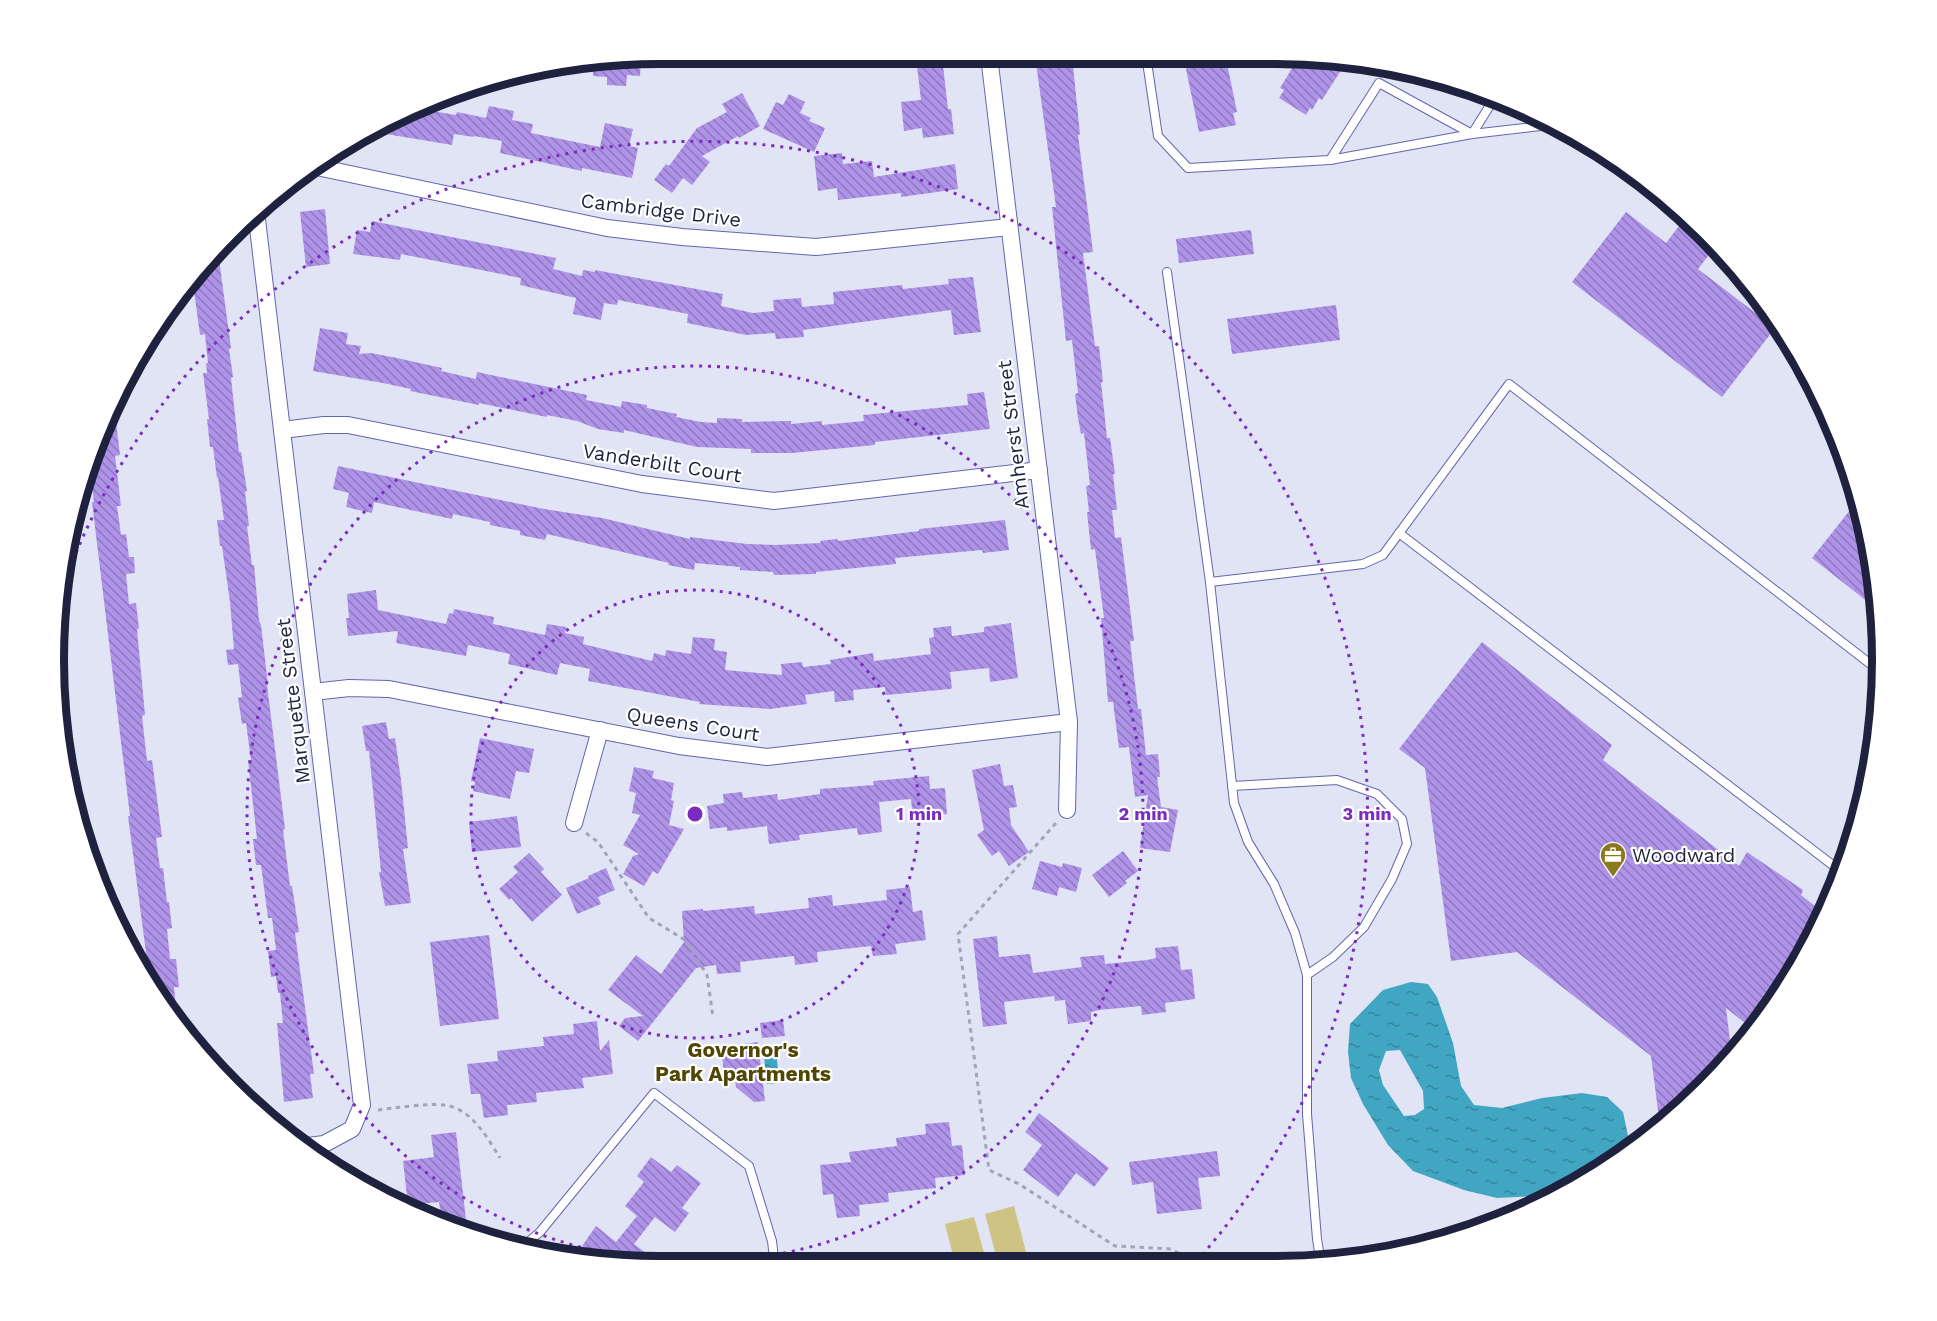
<svg xmlns="http://www.w3.org/2000/svg" width="1937" height="1321" viewBox="0 0 1937 1321" font-family="'Work Sans',sans-serif">
<defs>
<pattern id="water-ripples" width="26" height="14" patternUnits="userSpaceOnUse" patternTransform="scale(1.5)"><rect width="26" height="14" fill="#40a6c1"/><path d="M2 4q2-2 4 0t4 0M15 11q2-2 4 0t4 0" fill="none" stroke="#35879e"/></pattern>
<pattern id="building-back-hatch" width="6" height="6" patternUnits="userSpaceOnUse" patternTransform="scale(1.5)"><rect width="6" height="6" fill="#af93e9"/><path d="M-1 5l2 2M0 0l6 6M5-1l2 2" fill="none" stroke="#8e78be"/></pattern>
</defs>
<rect width="100%" height="100%" fill="#e1e4f4"/>
<g fill="#cfc384">
<polygon points="1014,1206 1030,1267 999,1267 985,1214"/>
<polygon points="974,1217 988,1267 956,1267 945,1224"/>
</g>
<g fill="url(#water-ripples)" fill-rule="evenodd">
<path d="M1411 982 1428 984 1437 997 1453 1043 1461 1086 1474 1105 1502 1108 1542 1098 1582 1093 1607 1097 1623 1112 1631 1150 1614 1165 1557 1195 1497 1198 1464 1190 1413 1171 1388 1145 1363 1104 1351 1078 1348 1052 1350 1024 1383 990ZM1400 1050 1423 1091 1424 1109 1415 1115 1404 1116 1383 1085 1379 1070 1386 1051Z"/>
<polygon points="776,1047 779,1083 767,1084 763,1048"/>
</g>
<g fill="url(#building-back-hatch)">
<polygon points="1225,54 1237,112 1233,113 1236,125 1199,132 1184,59 1187,58 1187,55"/>
<polygon points="1035,56 1072,56 1080,134 1078,135 1093,252 1083,253 1095,346 1099,346 1103,382 1101,382 1107,438 1110,438 1115,474 1113,474 1117,510 1112,510 1115,538 1121,537 1134,641 1130,641 1138,709 1141,709 1146,755 1158,754 1160,777 1157,777 1161,807 1178,810 1170,852 1140,848 1148,795 1135,797 1129,747 1119,748 1113,702 1108,702 1101,618 1104,618 1095,549 1091,550 1087,512 1089,512 1086,486 1090,485 1084,433 1081,434 1078,418 1075,394 1078,393 1072,340 1066,341 1052,207 1056,207"/>
<polygon points="916,57 942,57 948,109 951,109 954,134 923,138 922,128 904,131 901,102 921,100"/>
<polygon points="1304,57 1347,61 1322,100 1319,98 1312,110 1310,108 1306,115 1279,98 1284,90 1280,88 1294,65 1298,67"/>
<polygon points="593,59 641,59 640,76 627,75 626,86 607,85 607,77 593,76"/>
<polygon points="742,93 760,126 739,138 738,136 702,156 710,162 692,185 683,178 672,193 654,180 666,164 669,166 697,128 727,112 722,104"/>
<polygon points="789,94 805,102 800,113 811,118 809,121 825,128 814,152 763,129 776,102 783,105"/>
<polygon points="489,106 514,111 512,120 533,124 531,133 600,147 605,123 633,129 629,146 638,148 632,178 582,168 582,171 500,153 502,141 474,136 474,137 454,134 452,145 374,132 420,109 456,115 457,112 486,118"/>
<polygon points="842,153 843,164 872,161 874,177 955,164 958,189 901,197 901,193 838,200 837,188 818,191 814,156"/>
<polygon points="325,209 330,264 306,267 300,212"/>
<polygon points="1626,212 1666,243 1679,226 1712,251 1698,269 1775,328 1722,397 1572,282"/>
<polygon points="372,221 556,258 553,269 582,276 583,270 595,272 595,270 723,294 721,306 753,313 774,311 773,300 801,298 802,307 834,304 833,292 902,285 903,289 949,284 948,279 973,277 981,332 954,335 951,310 803,330 804,337 776,339 775,333 746,335 687,323 688,314 618,300 617,305 604,303 601,320 573,314 576,298 520,285 521,278 401,254 400,260 353,254 357,230 370,232"/>
<polygon points="1251,230 1254,254 1179,263 1176,239"/>
<polygon points="219,259 231,348 229,349 233,377 231,378 239,452 241,452 247,491 245,492 249,526 247,526 252,565 254,565 259,620 261,625 268,685 267,685 285,829 283,830 290,886 292,886 299,932 295,933 314,1074 310,1074 313,1098 284,1102 277,1023 283,1023 280,993 278,993 276,976 271,977 268,951 276,950 272,918 268,918 261,865 256,865 253,839 257,839 248,760 251,760 246,723 242,724 238,698 242,697 238,664 228,665 226,650 234,649 230,602 222,546 220,546 217,520 224,520 218,477 217,478 213,447 210,447 207,419 209,419 203,373 207,373 206,363 208,363 205,334 200,335 192,276 207,260"/>
<polygon points="1336,305 1340,340 1232,354 1227,319"/>
<polygon points="320,328 348,333 346,344 361,346 359,354 371,353 397,358 442,368 441,371 476,379 477,372 587,395 586,400 621,407 622,401 647,405 647,408 677,414 676,417 701,422 717,423 717,418 742,419 742,422 791,421 791,424 822,421 822,425 864,421 863,415 968,405 967,394 984,392 990,429 875,442 875,445 792,453 751,453 751,449 697,447 624,430 624,433 598,429 577,421 547,415 547,417 479,403 479,405 410,391 411,389 383,383 313,371"/>
<polygon points="114,405 120,455 115,456 121,506 117,506 121,535 126,534 129,557 134,557 135,573 126,574 129,604 136,603 139,629 137,629 145,715 142,716 147,761 152,760 162,837 156,838 160,868 163,868 167,902 169,902 172,928 167,929 170,959 176,959 179,987 174,987 177,1019 150,983 128,816 130,816 92,502 94,502 89,461 100,429"/>
<polygon points="338,466 544,509 602,518 690,539 690,537 747,544 775,545 821,543 820,541 837,539 838,541 919,531 919,529 1005,520 1009,550 983,553 982,550 895,558 896,564 816,572 816,574 774,575 773,572 740,570 740,567 695,563 694,570 668,565 669,563 547,534 545,540 520,535 520,531 490,525 490,522 453,514 452,519 374,502 372,513 346,507 349,493 333,489"/>
<polygon points="1858,500 1871,542 1878,610 1812,558"/>
<polygon points="376,590 378,610 446,624 449,613 453,614 454,609 494,617 493,624 545,635 547,624 566,627 565,633 584,637 583,644 652,661 654,653 665,656 666,650 691,654 693,637 715,639 714,650 727,652 725,670 782,675 781,664 802,662 803,667 831,664 830,660 873,653 874,661 931,654 929,638 934,637 933,628 951,626 952,636 984,632 984,627 1011,623 1018,678 990,682 989,668 950,672 952,688 950,689 886,695 885,687 853,690 854,700 835,702 834,691 805,695 807,704 770,709 699,704 700,702 588,681 590,669 560,663 557,675 508,664 510,654 468,645 466,656 396,643 398,631 348,636 346,618 349,618 347,594"/>
<polygon points="1482,642 1612,745 1603,760 1739,866 1747,852 1803,890 1801,895 1825,914 1781,997 1754,1030 1726,1008 1732,1057 1706,1089 1660,1126 1651,1056 1517,952 1451,961 1425,768 1399,749"/>
<polygon points="386,722 389,739 395,738 401,780 408,848 403,849 411,903 385,906 379,872 381,872 369,751 366,751 362,726"/>
<polygon points="480,738 534,749 529,773 516,771 510,799 473,791 475,782 471,781"/>
<polygon points="1000,764 1004,786 1013,785 1017,807 1009,808 1011,825 1029,852 1009,866 999,851 992,856 977,835 984,830 972,770"/>
<polygon points="634,767 654,771 652,778 674,783 671,800 674,801 669,825 684,829 658,874 653,871 644,886 623,874 633,856 639,854 623,845 640,815 632,813 636,793 629,791"/>
<polygon points="929,776 930,789 945,788 947,814 913,819 911,799 879,802 882,832 858,835 857,828 799,835 800,840 769,844 767,826 727,831 727,827 710,829 707,806 724,803 723,794 742,792 743,798 777,794 778,800 820,794 820,789 874,785 873,781"/>
<polygon points="517,816 521,847 472,852 469,822"/>
<polygon points="1123,851 1138,871 1125,881 1127,883 1109,897 1092,875"/>
<polygon points="529,853 544,869 541,872 562,895 532,922 511,898 509,900 499,889 518,872 513,867"/>
<polygon points="1040,861 1062,867 1063,863 1082,868 1076,892 1059,887 1057,896 1032,889"/>
<polygon points="606,868 615,890 598,897 601,904 577,914 566,888 589,878 588,876"/>
<polygon points="910,887 913,912 922,910 926,940 895,944 897,954 873,956 871,946 817,952 818,962 795,965 794,956 740,962 741,972 717,974 716,965 696,968 638,1041 619,1026 625,1018 643,1016 608,990 636,955 661,974 684,942 682,911 703,909 703,911 754,906 755,914 809,908 808,898 832,895 833,906 887,900 886,890"/>
<polygon points="489,935 499,1019 440,1026 430,942"/>
<polygon points="997,936 999,957 1030,954 1033,973 1082,967 1080,957 1104,955 1105,964 1147,960 1156,958 1155,948 1178,946 1181,970 1192,969 1195,999 1165,1003 1166,1012 1142,1015 1141,1006 1099,1010 1091,1012 1091,1021 1068,1024 1065,1000 1055,1001 1054,996 1004,1002 1007,1024 983,1027 973,939"/>
<polygon points="783,1020 785,1036 762,1038 760,1023"/>
<polygon points="597,1021 600,1051 609,1040 613,1074 582,1078 584,1088 536,1093 537,1102 507,1105 508,1115 484,1118 480,1094 471,1094 467,1064 498,1061 497,1051 544,1046 543,1037 574,1034 573,1024"/>
<polygon points="758,1042 765,1101 754,1102 736,1087 735,1080 725,1081 721,1047"/>
<polygon points="1039,1113 1109,1168 1094,1187 1076,1173 1058,1197 1023,1170 1042,1145 1025,1132"/>
<polygon points="949,1122 952,1146 962,1145 965,1175 935,1178 936,1188 888,1193 889,1202 859,1205 860,1216 837,1218 833,1194 823,1195 820,1165 851,1162 849,1152 897,1146 896,1138 926,1134 925,1124"/>
<polygon points="456,1132 466,1220 446,1223 442,1221 439,1202 408,1205 403,1161 434,1157 431,1135"/>
<polygon points="1217,1151 1220,1176 1198,1178 1202,1209 1157,1214 1153,1182 1132,1185 1129,1162"/>
<polygon points="651,1157 671,1172 677,1165 701,1183 682,1208 689,1213 675,1232 655,1217 634,1244 646,1253 636,1265 583,1259 589,1251 582,1246 596,1226 616,1242 637,1216 625,1206 644,1182 637,1176"/>
</g>
<g fill="none" stroke-linecap="round" stroke-linejoin="round">
<g stroke="#6167ad" stroke-width="10">
<g id="lane">
<polyline points="1146,55 1158,136 1188,168 1330,160 1472,134 1558,124"/>
<polyline points="1330,160 1379,83 1472,134 1494,99"/>
<polyline points="1167,272 1210,582 1234,803 1248,842 1274,884 1295,933 1307,975 1307,1114 1317,1239 1321,1263"/>
<polyline points="1399,533 1843,873"/>
<polyline points="1210,582 1363,564 1383,555 1509,384 1882,673"/>
<polyline points="1232,786 1337,780 1377,794 1402,819 1407,844 1392,879 1364,927 1333,957 1307,975"/>
<polyline points="521,1248 540,1232 654,1093 749,1166 772,1241 775,1267"/>
</g>
</g>
<g stroke="#6167ad" stroke-width="18">
<g id="street">
<polyline points="989,56 1069,722 1067,810"/>
<polyline points="312,166 607,228 682,237 816,247 1009,227"/>
<polyline points="256,211 362,1105 352,1129 324,1144 300,1147"/>
<polyline points="282,430 324,425 348,425 642,484 774,501 1039,470"/>
<polyline points="313,692 349,688 389,689 679,746 767,757 1069,722"/>
<polyline points="63,738 69,791"/>
<polyline points="574,823 600,730"/>
</g>
</g>
<g stroke="#a2a5b9" stroke-width="3" stroke-dasharray="4.5 4.5" stroke-linecap="butt">
<polyline points="1056,823 958,934 989,1170 1019,1184 1115,1246 1171,1249 1204,1267"/>
<polyline points="586,833 598,842 649,918 685,940 707,975 713,1017"/>
<path d="M378 1110C393 1108 430 1103 444 1105 471 1108 487 1137 500 1158"/>
</g>
<use href="#lane" stroke="#fff" stroke-width="8"/>
<use href="#street" stroke="#fff" stroke-width="16"/>
</g>
<g fill="none" stroke="#7b2cbf" stroke-width="3" stroke-dasharray="3 6">
<circle cx="695" cy="814" r="224"/>
<circle cx="695" cy="814" r="448"/>
<path d="M60 595A672 672 0 1 1 1194 1264"/>
</g>
<defs>
<g id="office-pin" transform="scale(1.35)"><path d="M0 17L-7.5 6A9.5 9.5 0 1 1 7.5 6Z" fill="#8a791e" stroke="#fff"/><path d="M-6-3h4V-5.5h4V-3h4V5H-6ZM-1-4.5V-3h2v-1.5ZM-6 0V1H6V0Z" fill="#fff"/></g>
</defs>
<g fill-rule="evenodd">
<use href="#office-pin" x="1613" y="855"/>
</g>
<g text-anchor="middle" stroke-width="4.5" stroke-linejoin="round" paint-order="stroke">
<g font-size="20" fill="#1f223f" stroke="#fff">
<text transform="translate(661 210) rotate(7)" y="7">Cambridge Drive</text>
<text transform="translate(1013 435) rotate(-97)" y="7">Amherst Street</text>
<text transform="translate(662 463) rotate(9)" y="7">Vanderbilt Court</text>
<text transform="translate(293 701) rotate(-97)" y="7">Marquette Street</text>
<text transform="translate(693 724) rotate(9)" y="7">Queens Court</text>
</g>
<g font-size="20" fill="#1f223f" stroke="#fff" text-anchor="start">
<text x="1632" y="862">Woodward</text>
</g>
<g font-size="21" font-weight="bold" fill="#524603" stroke="#fff">
<text x="743" y="1057">Governor's<tspan x="743" dy="24">Park Apartments</tspan></text>
</g>
</g>
<path d="M0 0H1937V1321H0ZM660 64H1276A596 596 0 0 1 1872 660V660A596 596 0 0 1 1276 1256H660A596 596 0 0 1 64 660V660A596 596 0 0 1 660 64Z" fill="#fff" fill-rule="evenodd"/>
<path fill="none" stroke="#1f223f" stroke-width="8" d="M660 64H1276A596 596 0 0 1 1872 660V660A596 596 0 0 1 1276 1256H660A596 596 0 0 1 64 660V660A596 596 0 0 1 660 64Z"/>
<circle cx="695" cy="814" r="9" fill="#7b2cbf" stroke="#fff" stroke-width="3"/>
<g font-size="18" text-anchor="middle" font-weight="bold" fill="#7b2cbf" stroke="#fff" stroke-width="4.5" stroke-linejoin="round" paint-order="stroke">
<text x="919" y="820">1 min</text>
<text x="1143" y="820">2 min</text>
<text x="1367" y="820">3 min</text>
</g>
</svg>
